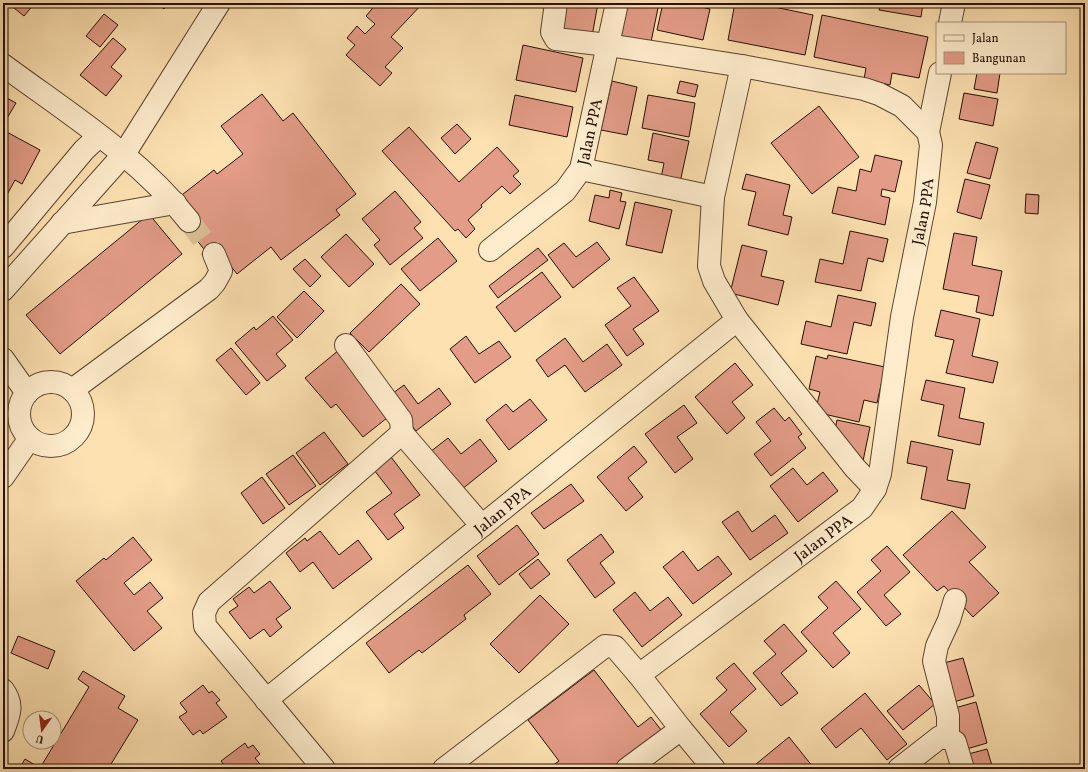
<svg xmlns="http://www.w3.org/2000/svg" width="1088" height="772" viewBox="0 0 1088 772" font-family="Vollkorn,serif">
<rect width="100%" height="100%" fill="#fde1b1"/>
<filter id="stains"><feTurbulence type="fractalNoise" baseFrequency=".005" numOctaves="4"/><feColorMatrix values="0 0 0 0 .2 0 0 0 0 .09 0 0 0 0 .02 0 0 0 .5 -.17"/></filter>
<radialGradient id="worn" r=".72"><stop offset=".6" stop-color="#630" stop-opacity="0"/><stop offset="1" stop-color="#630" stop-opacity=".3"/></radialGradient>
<g fill="#e39c87" stroke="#260f03">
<polygon points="10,3 35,3 24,16 9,4"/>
<polygon points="157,3 169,3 164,9"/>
<polygon points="377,3 423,3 391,37 403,48 385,67 392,73 380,86 346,55 355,45 347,38 357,26 365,34 375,24 366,16"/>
<polygon points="566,3 598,3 591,42 560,37"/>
<polygon points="628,3 659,3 651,42 621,36"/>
<polygon points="663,3 685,3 710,9 703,40 657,30"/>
<polygon points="735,3 755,3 813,15 805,55 728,40"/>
<polygon points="846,3 863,3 862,6"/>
<polygon points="881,3 923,3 921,17 879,10"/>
<polygon points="978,3 999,3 999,7"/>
<polygon points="104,14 118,25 100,47 86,36"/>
<polygon points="822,15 928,37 919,78 892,73 890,85 864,79 866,68 814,57"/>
<polygon points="113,38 126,49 111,67 122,76 106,96 80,75"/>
<polygon points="523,45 583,58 576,92 516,80"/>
<polygon points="977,73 1000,73 997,93 974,89"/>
<polygon points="612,81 637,87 627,135 601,130"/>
<polygon points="680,81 698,85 695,97 677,93"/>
<polygon points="964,93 998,99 993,126 959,119"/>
<polygon points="262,94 283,121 293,113 356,194 336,210 340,215 281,260 271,247 237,274 219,251 210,257 185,225 178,198 214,170 217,174 243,154 221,126"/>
<polygon points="515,95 573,107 567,137 509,125"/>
<polygon points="648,95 695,103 689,137 642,128"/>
<polygon points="3,96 16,103 3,125"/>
<polygon points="819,106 859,157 812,194 771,143"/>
<polygon points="457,124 471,139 455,154 441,138"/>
<polygon points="409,127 459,182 497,147 519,171 513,176 521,184 510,194 502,186 481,205 482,207 468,220 475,229 466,238 458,229 455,231 382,151"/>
<polygon points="3,130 40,150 22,184 15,180 3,202"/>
<polygon points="653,133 689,141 679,187 660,183 664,163 648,160"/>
<polygon points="976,142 998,148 990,179 967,173"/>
<polygon points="875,155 902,161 895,192 882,189 881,196 890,198 885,225 832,213 838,187 856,191 860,169 871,172"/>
<polygon points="746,174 790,185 783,215 792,217 788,235 748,225 756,192 742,189"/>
<polygon points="965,179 990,185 981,219 957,212"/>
<polygon points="610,190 622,193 620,201 626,202 619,229 589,221 595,195 609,198"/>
<polygon points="395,191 421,222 414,228 423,238 390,265 374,245 380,240 362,219"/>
<polygon points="1026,194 1039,195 1038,214 1025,213"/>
<polygon points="635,202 672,210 662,253 626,245"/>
<polygon points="149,214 182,254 60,354 26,315"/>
<polygon points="850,231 888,239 883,262 868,258 861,291 815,282 820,259 843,264"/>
<polygon points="954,233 977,237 972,265 1002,271 993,316 976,312 979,296 943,289"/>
<polygon points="346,234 374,264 349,287 321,257"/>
<polygon points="438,238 457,261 420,291 401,269"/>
<polygon points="597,242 610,259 573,288 548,255 564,243 576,257"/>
<polygon points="742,245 767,251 761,276 784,281 778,305 730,293"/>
<polygon points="538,248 548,260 498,298 489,286"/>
<polygon points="305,259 321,276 310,287 293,269"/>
<polygon points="542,272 561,297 515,332 496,307"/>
<polygon points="634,277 659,311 633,329 644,344 627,356 605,325 631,306 617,288"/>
<polygon points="401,284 420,304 369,352 350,333"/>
<polygon points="304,291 324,311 297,338 277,317"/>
<polygon points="838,295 876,303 871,326 854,322 847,354 801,344 806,321 831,327"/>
<polygon points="941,310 980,319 972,356 998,362 993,383 946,373 954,340 935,336"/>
<polygon points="273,316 293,340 276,354 286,366 267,381 235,343 254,327 256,330"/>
<polygon points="466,336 479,354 499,341 511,357 475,383 450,349"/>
<polygon points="565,338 583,362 607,344 622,365 585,392 565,365 548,377 536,360"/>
<polygon points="231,348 260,383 246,395 216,360"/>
<polygon points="339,350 392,414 363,437 336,404 331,408 305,378"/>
<polygon points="828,355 885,367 877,403 864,400 859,422 815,412 820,392 809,389 816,356 827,359"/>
<polygon points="735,363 753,385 732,402 745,418 727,434 695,397"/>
<polygon points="926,380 965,388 959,418 984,423 980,445 938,436 944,405 921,400"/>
<polygon points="404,385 418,404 439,388 451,404 416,431 389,396"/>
<polygon points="530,399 547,420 509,450 486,420 506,404 513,412"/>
<polygon points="684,405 697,423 677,437 693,459 675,473 645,434"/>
<polygon points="774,408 785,421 789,417 802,434 798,437 806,448 771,476 754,454 771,441 756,422"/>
<polygon points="837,420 870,427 862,466 833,439"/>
<polygon points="324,432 348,464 320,485 296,453"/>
<polygon points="448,438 461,454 480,439 497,461 461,490 430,452"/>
<polygon points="911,441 953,450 947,480 970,484 965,509 921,499 927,467 907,463"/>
<polygon points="634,446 647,462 628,478 643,497 626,511 597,477"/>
<polygon points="293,455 316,486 289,505 266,474"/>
<polygon points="391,457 420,495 394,514 404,528 388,540 366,512 392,493 374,470"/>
<polygon points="793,468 807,485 823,472 838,491 798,522 770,486"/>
<polygon points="262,477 285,508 263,524 241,493"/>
<polygon points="571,484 584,501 544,529 531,513"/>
<polygon points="738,511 752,532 775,515 788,533 750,560 722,522"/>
<polygon points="952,511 986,547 969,562 999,593 973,617 944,586 937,591 903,555"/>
<polygon points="517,525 539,554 499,585 477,556"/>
<polygon points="320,531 339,555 358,540 372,559 333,589 313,562 300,572 286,553 305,538 307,541"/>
<polygon points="601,534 614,552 600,563 615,583 595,598 567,560"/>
<polygon points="133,537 152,560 124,583 134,595 150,582 163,598 147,611 162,628 134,651 76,581 104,558 106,560"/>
<polygon points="887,546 910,572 884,595 901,614 886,626 857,592 881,571 871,560"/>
<polygon points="683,551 698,571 718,556 732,574 693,604 663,567"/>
<polygon points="538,559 550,574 531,589 519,574"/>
<polygon points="468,565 491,594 464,615 466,619 422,653 419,650 389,673 366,643"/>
<polygon points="270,581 291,608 276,619 282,627 270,637 264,629 250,639 229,612 238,606 233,599 249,587 254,593"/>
<polygon points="836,581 861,609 833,633 850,653 833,668 801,632 828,608 818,597"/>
<polygon points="635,592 650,611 668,597 682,615 642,647 613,610"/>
<polygon points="540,595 569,624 519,673 490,644"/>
<polygon points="784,624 807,651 781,673 798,693 781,706 753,673 776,654 764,641"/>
<polygon points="18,636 55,651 48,669 11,653"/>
<polygon points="963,658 974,696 947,704 936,665"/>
<polygon points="734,663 756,689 730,712 747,731 729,747 700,714 727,690 716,678"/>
<polygon points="594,670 638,727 651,717 665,735 645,747 616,769 548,769 559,761 528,720"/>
<polygon points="83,671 125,696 118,708 138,720 108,769 19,769 25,759 40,768 89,687 78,679"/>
<polygon points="203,685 209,693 212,691 220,700 216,703 227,717 203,734 200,730 193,735 179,717 187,712 180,703"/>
<polygon points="919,685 935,704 903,730 887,711"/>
<polygon points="865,693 907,744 887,760 861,728 836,748 821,729"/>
<polygon points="976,702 987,743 960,751 948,710"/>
<polygon points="789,737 813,767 810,769 750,769"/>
<polygon points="245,743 248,748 253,745 260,754 255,758 264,769 227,769 221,761"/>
<polygon points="987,749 993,769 964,769 961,756"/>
</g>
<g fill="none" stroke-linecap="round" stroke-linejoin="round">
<polyline stroke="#ddc297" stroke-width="22" stroke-dasharray="22 11" stroke-linecap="butt" points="189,221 214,254"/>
<g stroke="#5c442e" stroke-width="24">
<g id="minor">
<polyline points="950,23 954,3"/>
<path d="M3 65C68 113 139 157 189 221"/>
<polyline points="742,66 713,197 709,266 714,281 737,320 855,468 875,489"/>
<polyline points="928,132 940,73"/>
<polyline points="581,169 713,197"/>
<polyline points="62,223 175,203"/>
<polyline points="3,247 84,150 99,136"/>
<path id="s1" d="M490 250 565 191 581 169 617 3"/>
<polyline points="3,290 124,154 219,3"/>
<polyline points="3,359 27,393"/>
<circle cx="51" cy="414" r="32"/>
<polyline points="72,390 209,289 215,282 221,271 214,254"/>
<polyline points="402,433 482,526"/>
<polyline points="3,477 30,438"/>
<polyline points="639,675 681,729 714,769"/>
<path d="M3 690C14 705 9 715 3 731"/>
<path id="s2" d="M266 700 737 320"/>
<polyline points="948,738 948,716 934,661 937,646 949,620 955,600"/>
<polyline points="324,769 205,626 204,613 209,602 402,433 401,420 346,345"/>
<path id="s3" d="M444 769 605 646 615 647 639 675 862 508 875 489 880 474 902 317 925 202 931 145 928 132 902 106 879 94 864 89 742 66 608 45 556 39 552 32 556 3"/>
<polyline points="627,769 681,729"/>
<polyline points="899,769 940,737 948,738 955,742 963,769"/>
</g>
</g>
<use href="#minor" stroke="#feeccc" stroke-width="22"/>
</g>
<g text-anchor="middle" stroke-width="3" stroke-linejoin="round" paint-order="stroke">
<g font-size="16" fill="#260f03" stroke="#feeccc">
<text dy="6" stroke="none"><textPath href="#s1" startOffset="161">Jalan PPA</textPath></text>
<text dy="6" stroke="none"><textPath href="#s3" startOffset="833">Jalan PPA</textPath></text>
<text dy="6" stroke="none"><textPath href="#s2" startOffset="303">Jalan PPA</textPath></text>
<text dy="6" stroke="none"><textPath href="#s3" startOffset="479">Jalan PPA</textPath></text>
</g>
</g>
<rect width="1088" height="772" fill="none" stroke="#fde1b1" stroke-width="16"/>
<rect x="4" y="4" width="1080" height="764" fill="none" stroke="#260f03" stroke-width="2"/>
<rect x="8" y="8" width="1072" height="756" fill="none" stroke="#260f03"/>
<rect x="936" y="22" width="130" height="52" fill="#feeccc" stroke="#a8947c"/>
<rect x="944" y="35" width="20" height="6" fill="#feeccc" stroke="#a8947c"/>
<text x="972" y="42" font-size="12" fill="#260f03">Jalan</text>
<rect x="944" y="52" width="20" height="12" fill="#e39c87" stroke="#a8947c"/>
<text x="972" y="62" font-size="12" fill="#260f03">Bangunan</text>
<g transform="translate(42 730) rotate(194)"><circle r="19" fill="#feeccc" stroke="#a8947c"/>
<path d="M0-3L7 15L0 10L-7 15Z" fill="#8f2418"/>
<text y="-6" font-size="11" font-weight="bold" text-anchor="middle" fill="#260f03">U</text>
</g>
<rect width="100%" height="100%" filter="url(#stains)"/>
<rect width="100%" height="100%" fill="url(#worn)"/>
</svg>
